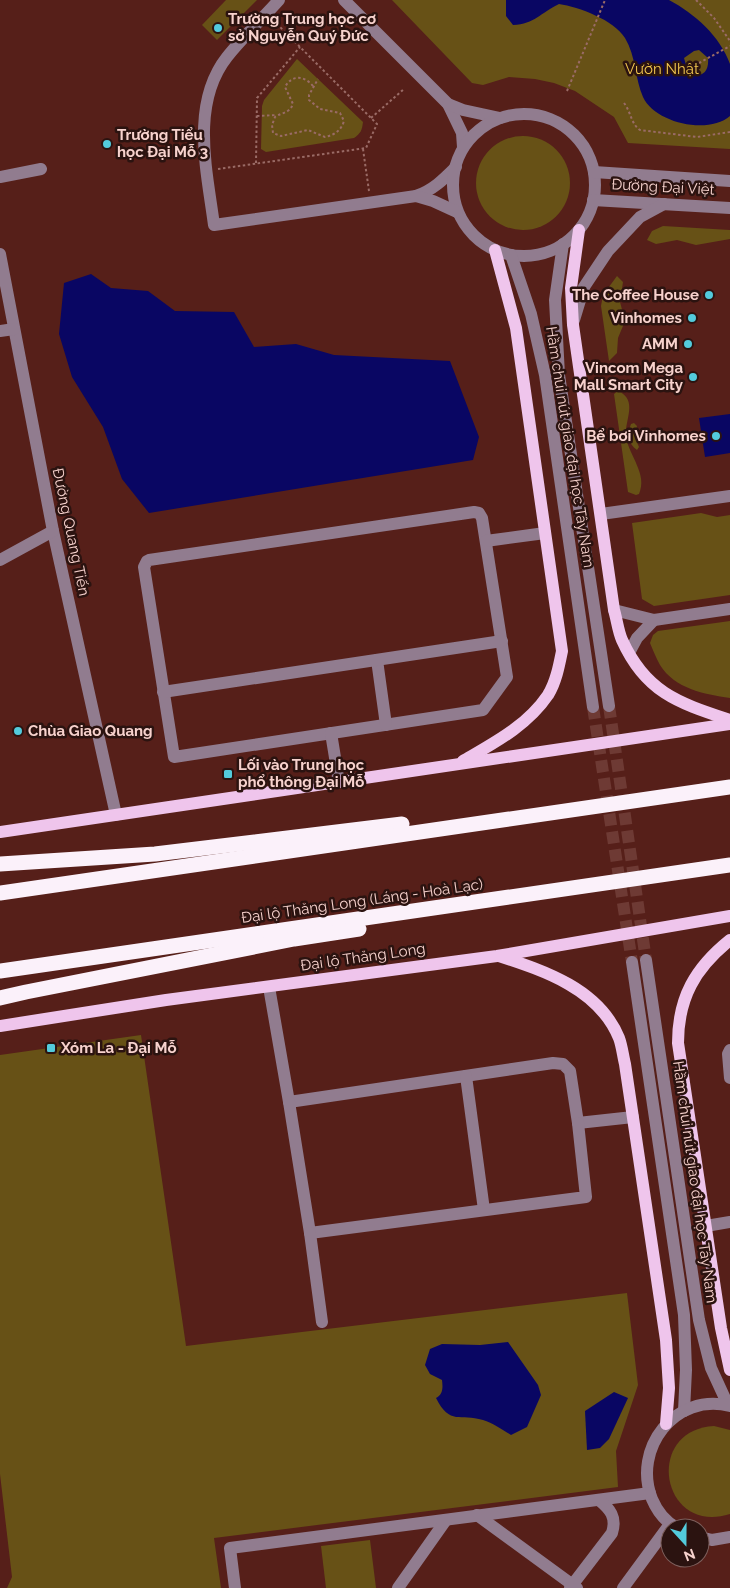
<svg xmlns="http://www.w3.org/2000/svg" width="730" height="1588" viewBox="0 0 730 1588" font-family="Raleway,sans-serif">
<rect width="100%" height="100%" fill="#561f19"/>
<g fill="#675116">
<polygon points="226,0 257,0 217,40 202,25"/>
<polygon points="392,0 730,0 730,149 628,143 614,117 575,91 554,83 535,79 509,77 483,85 472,83"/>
<path d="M297 59 363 122C362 130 361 133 354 138L266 152 261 149 262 106 264 100Z"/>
<circle cx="523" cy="183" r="47"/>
<polygon points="663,226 730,230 730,239 696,245 677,240 656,244 647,240 652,231"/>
<polygon points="617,276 623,282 620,302 625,321 618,338 617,353 609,361 601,306 603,295"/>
<path d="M618 391C639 400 624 421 626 437 629 456 648 474 639 494L636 495 628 492 614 394Z"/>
<path d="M634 423 637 426 635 438 639 447 637 450C628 444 627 434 631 424Z"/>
<polygon points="701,513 717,517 730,515 730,595 654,606 642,599 632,523"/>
<path d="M730 621V698C704 694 675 689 660 665 656 658 653 650 650 643L653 635 658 631Z"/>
<polygon points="141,1035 186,1346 627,1293 638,1385 616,1451 618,1487 214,1538 221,1588 7,1588 12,1577 0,1474 0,1055"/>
<path d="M714 1426 730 1430V1514C661 1536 643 1430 714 1426Z"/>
<polygon points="370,1540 376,1588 326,1588 321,1546"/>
</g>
<g fill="#090663" fill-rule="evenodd">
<path d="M506 0H669C695 14 720 36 730 64V116C708 135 655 123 643 97 635 79 636 56 625 38 614 20 579 7 559 4 540 13 535 24 513 25L506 16ZM699 50 708 58C709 69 705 76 694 76L688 72 684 58 694 51Z"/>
<polygon points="91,274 111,288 148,291 175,311 234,312 254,347 296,344 334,355 450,361 479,437 473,460 149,513 122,479 103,427 72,377 59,334 64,283"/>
<polygon points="730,414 730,453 705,457 699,418"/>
<path d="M508 1342 538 1385 541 1395 527 1427 511 1435C503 1430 493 1423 483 1420 460 1413 450 1426 436 1398 443 1394 443 1388 442 1380L430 1374 425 1365 430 1349 442 1344 480 1345Z"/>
<polygon points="614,1392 628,1398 609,1439 600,1448 587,1450 585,1411"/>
</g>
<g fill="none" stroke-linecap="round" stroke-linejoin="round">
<g stroke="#6e3a34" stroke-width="12" stroke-dasharray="12 6" stroke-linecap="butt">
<polyline points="609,706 646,960"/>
<polyline points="593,707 632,962"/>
</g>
<g stroke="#9a6b66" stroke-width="2" stroke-dasharray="2.5 2.5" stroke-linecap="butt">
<polyline points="696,0 714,18 730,41"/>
<polyline points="699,63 730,46"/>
<path d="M313 86C305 76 292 74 285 87L293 104C289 114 282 112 275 117L272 125 273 133 281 136 308 130 325 137C334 135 341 131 344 121L340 113 320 109 309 100V95L318 79"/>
<polyline points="567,91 605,0"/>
<path d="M624 103C631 112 631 124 640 130L697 137 730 132"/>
<polyline points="257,116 277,115"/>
<polyline points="371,118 404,89"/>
<polyline points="363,149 369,191"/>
<polyline points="256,163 257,98 300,47"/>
<polyline points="218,169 366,148 377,124 275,22"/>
</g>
<g stroke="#917c8f" stroke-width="12">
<path d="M279 0C262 19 243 37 227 57 190 104 207 171 214 225L416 196C433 190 443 180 456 167"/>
<polyline points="344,0 448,104 462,133 463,147"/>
<polyline points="448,104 463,110 500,118"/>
<circle cx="524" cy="185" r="71"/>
<polyline points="594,172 730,181"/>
<polyline points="0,177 41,169"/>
<polyline points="416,196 433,201 457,212"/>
<polyline points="593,200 730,208"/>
<polyline points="563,244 555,300 559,375 609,706"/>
<polyline points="0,254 53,531 116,815"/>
<polyline points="511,255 531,314 545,375 593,707"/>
<polyline points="574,320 584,287 608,251 640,217 664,204"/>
<polyline points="0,331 14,329"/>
<polygon points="474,512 479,513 482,518 507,677 483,710 174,757 144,567 147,561 149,560"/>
<polyline points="601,514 730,496"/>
<polyline points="486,541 545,533"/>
<polyline points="0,560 53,531"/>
<polyline points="614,610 654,620 730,609"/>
<polyline points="629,653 637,638 654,620"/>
<polyline points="377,660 386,725"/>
<polyline points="163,692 502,641"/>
<polyline points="331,733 339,782"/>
<polyline points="646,960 699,1320 711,1368 728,1405"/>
<polyline points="632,962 684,1315 686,1370 684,1411"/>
<polyline points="269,987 289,1102 553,1063 563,1064 570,1071 578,1123 633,1117"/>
<polyline points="730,1050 728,1054 730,1078"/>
<polyline points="466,1076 484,1210"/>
<polyline points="289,1102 310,1233 586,1197 578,1123"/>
<polyline points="706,1226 730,1222"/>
<polyline points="310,1233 322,1322"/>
<polyline points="477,1515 577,1588"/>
<path d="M677 1528C666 1522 657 1511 652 1499 632 1449 675 1392 730 1406"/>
<polyline points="700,1537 712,1540 730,1537"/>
<polyline points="235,1588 230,1548 650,1493"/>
<polyline points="398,1588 446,1520"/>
<path d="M570 1588 612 1533C617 1517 610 1509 599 1500"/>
<polyline points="623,1588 670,1524"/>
</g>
<g stroke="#efc5ec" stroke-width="12">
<path d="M579 230 571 288 573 325 614 610C617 620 618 631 622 640 646 693 679 703 730 720"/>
<path d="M463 761C494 743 527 726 548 695 556 682 559 666 562 651L516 328 495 250"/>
<polyline points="0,832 730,724"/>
<path d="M730 940C695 968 678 998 678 1043L721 1328 730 1370"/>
<path d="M499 956C545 971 599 989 619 1038 622 1046 623 1056 625 1064L666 1340 669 1388 666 1424"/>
<polyline points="0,1026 166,1000 497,956 730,916"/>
</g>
<g stroke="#fbf1fa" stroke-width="15">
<polyline points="0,864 155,854 402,824"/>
<polyline points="0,893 730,787"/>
<polyline points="0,971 730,865"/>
<polyline points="0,998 26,992 294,939 359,929"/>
</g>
</g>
<g fill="#53cbdc" stroke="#2b1310" stroke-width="2">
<circle cx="218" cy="28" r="5"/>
<circle cx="107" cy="144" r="5"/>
<circle cx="709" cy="295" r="5"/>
<circle cx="692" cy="318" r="5"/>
<circle cx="688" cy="344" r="5"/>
<circle cx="693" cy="377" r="5"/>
<circle cx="716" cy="436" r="5"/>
<circle cx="18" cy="731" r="5"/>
<rect x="223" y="769" width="10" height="10" rx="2.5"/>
<rect x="46" y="1043" width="10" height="10" rx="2.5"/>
</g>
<g text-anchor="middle" stroke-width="5" stroke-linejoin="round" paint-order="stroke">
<g font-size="15" font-weight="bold" fill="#f7d2cd" stroke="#2b1310" text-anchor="start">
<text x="228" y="24">Trường Trung học cơ<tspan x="228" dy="17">sở Nguyễn Quý Đức</tspan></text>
<text x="117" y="140">Trường Tiểu<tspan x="117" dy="17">học Đại Mỗ 3</tspan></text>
<text x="699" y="300" text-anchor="end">The Coffee House</text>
<text x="682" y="323" text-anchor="end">Vinhomes</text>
<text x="678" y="349" text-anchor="end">AMM</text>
<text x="683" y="373" text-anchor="end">Vincom Mega<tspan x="683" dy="17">Mall Smart City</tspan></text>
<text x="706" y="441" text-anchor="end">Bể bơi Vinhomes</text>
<text x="28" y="736">Chùa Giao Quang</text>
<text x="238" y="770">Lối vào Trung học<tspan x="238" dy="17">phổ thông Đại Mỗ</tspan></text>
<text x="61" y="1053">Xóm La - Đại Mỗ</text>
</g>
<g font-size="15" fill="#f2c650" stroke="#2b1310">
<text x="662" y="74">Vườn Nhật</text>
</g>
<g font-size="15" fill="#f7d2cd" stroke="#2b1310">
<text transform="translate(663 187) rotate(3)" y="5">Đường Đại Việt</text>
<text transform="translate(570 447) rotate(81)" y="5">Hầm chui nút giao đại học Tây Nam</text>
<text transform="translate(71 532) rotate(78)" y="5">Đường Quang Tiến</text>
<text transform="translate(362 901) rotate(-8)" y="5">Đại lộ Thăng Long (Láng - Hoà Lạc)</text>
<text transform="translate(363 957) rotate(-8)" y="5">Đại lộ Thăng Long</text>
<text transform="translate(695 1182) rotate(82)" y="5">Hầm chui nút giao đại học Tây Nam</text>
</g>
</g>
<g transform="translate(685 1543) rotate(159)"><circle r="24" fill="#2b1310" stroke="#7d5f5c"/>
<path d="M0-4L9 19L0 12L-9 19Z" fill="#53cbdc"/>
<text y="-8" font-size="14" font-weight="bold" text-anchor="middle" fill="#f7d2cd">N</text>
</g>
</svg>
